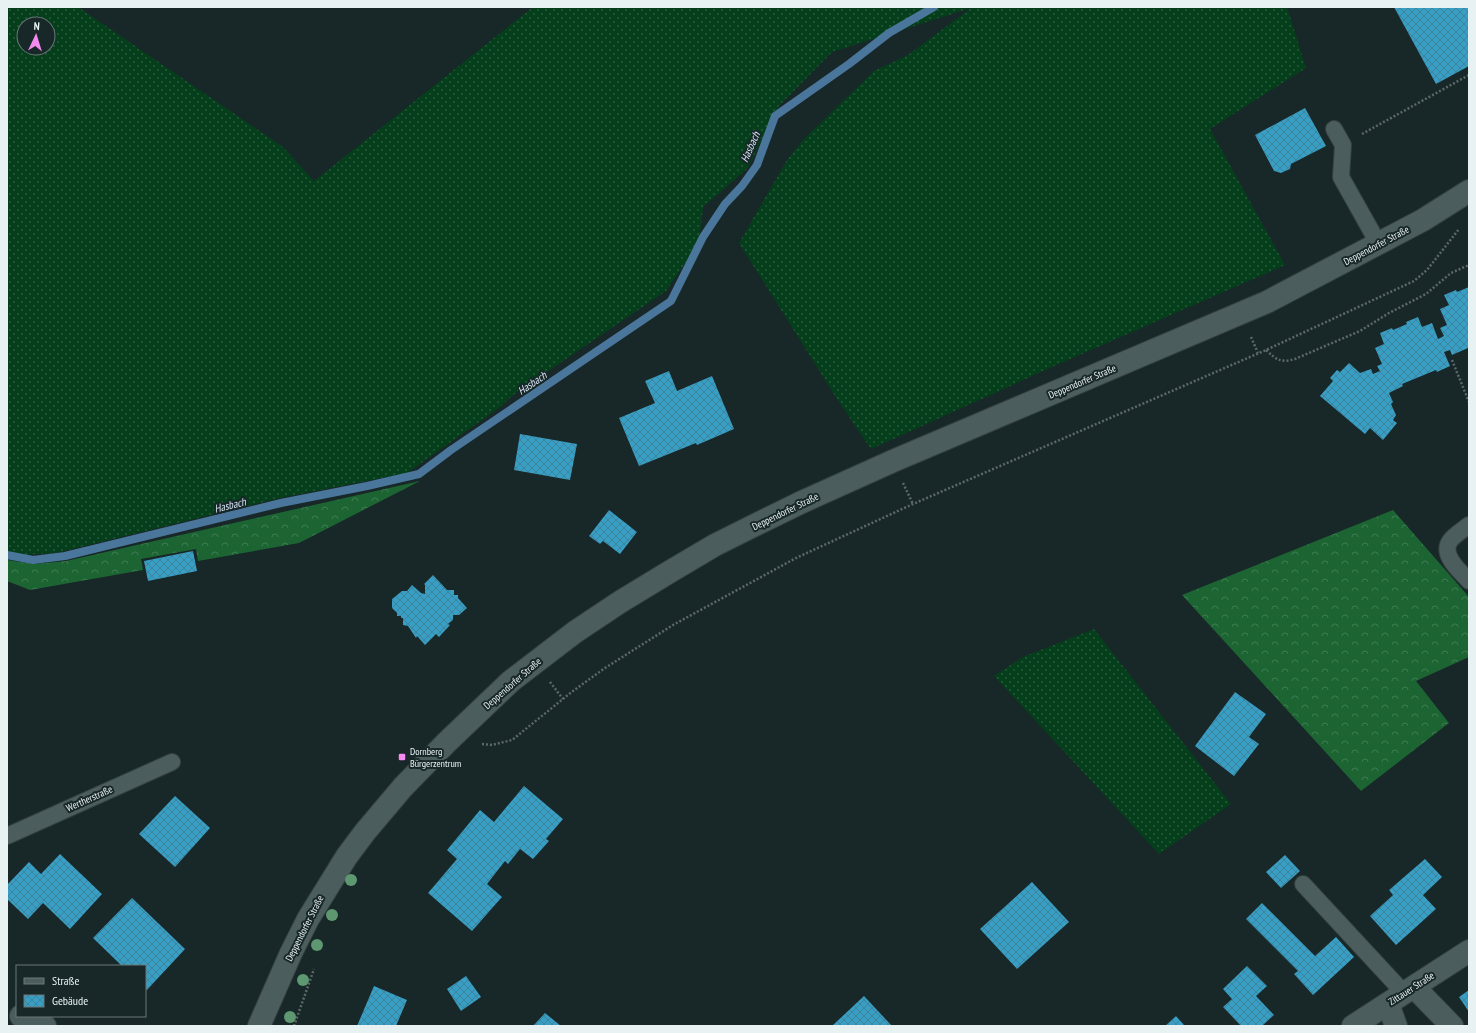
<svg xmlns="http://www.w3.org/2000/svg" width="1476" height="1033" viewBox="0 0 1476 1033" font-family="'PT Sans Narrow',sans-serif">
<defs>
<pattern id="grass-dots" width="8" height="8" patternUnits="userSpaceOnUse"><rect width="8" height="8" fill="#053e1a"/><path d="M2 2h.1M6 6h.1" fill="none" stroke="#295a3c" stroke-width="1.8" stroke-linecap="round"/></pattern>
<pattern id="forest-crowns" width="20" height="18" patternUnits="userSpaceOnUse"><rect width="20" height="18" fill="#1c6533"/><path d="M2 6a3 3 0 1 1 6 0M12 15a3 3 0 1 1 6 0" fill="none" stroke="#3d7c51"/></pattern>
<pattern id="building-cross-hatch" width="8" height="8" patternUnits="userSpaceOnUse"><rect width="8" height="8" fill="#399ec3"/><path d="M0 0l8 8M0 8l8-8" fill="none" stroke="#3d849e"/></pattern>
</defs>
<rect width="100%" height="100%" fill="#182728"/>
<g fill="url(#grass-dots)" fill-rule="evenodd">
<path d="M7 7H78L283 147 314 181 533 7H1287L1306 68 1210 129 1285 265 1061 363 871 449 837 399 739 243 787 160 804 139 874 71 908 55 971 8 832 52 778 107 748 168 703 207 699 243 666 291 513 395 499 408 407 473 280 498 56 553 22 555 7 552ZM24 24H48V48H24Z"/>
<polygon points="1094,629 1231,804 1159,854 994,676 1023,657"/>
</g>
<g fill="url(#forest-crowns)">
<polygon points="420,481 299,543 198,561 196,549 141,559 143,570 30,590 7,581 7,560 34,564 66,561"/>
<polygon points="1393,510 1469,597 1469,657 1416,681 1449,723 1361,791 1182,595"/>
</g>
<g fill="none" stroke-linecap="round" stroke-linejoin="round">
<polyline stroke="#4a769b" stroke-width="8" points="7,555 33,560 65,556 281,503 367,486 419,474 451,450 671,301 703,237 725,204 742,186 757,165 775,116 849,64 889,33 934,7"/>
</g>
<g fill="url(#building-cross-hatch)">
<polygon points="1394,7 1469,7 1469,66 1436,84"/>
<polygon points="1305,108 1326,146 1291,164 1290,169 1281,173 1274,171 1255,135"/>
<polygon points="1469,287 1468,348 1452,355 1450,350 1444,352 1450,366 1437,372 1436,370 1402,384 1403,386 1389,393 1393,402 1391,404 1396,415 1393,420 1397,423 1383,440 1370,428 1365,434 1320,396 1333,381 1330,378 1337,370 1340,372 1349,363 1360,373 1371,369 1373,374 1380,371 1377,366 1382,364 1375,348 1384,344 1380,333 1392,328 1393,330 1407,324 1406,322 1418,317 1422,327 1432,323 1438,339 1444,336 1440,328 1447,325 1440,309 1449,305 1444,295 1456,290 1457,292"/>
<polygon points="669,371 677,391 712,376 734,429 697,445 696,443 639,466 619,418 655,403 645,381"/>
<polygon points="520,434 577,444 570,480 514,470"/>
<polygon points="609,510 637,532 620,554 603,541 600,544 589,536"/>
<polygon points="193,551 197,571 148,581 144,561"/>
<polygon points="433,575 447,590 454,590 454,595 458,595 458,598 467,608 459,615 453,615 453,620 448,624 450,625 439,637 436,634 425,645 417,636 416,638 408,626 403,625 403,618 401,618 401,616 397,616 397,613 392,608 392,599 402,591 407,591 412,585 421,593 425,594 425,585 424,584"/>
<polygon points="1235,692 1266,714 1249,737 1259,744 1234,776 1195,746"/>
<polygon points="524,786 563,819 546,839 549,841 533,859 520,849 508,864 505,861 487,884 502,897 472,931 428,893 457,859 447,850 480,810 494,822"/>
<polygon points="175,796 210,828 175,867 139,834"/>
<polygon points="60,854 102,894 70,929 43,903 28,919 7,899 7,885 29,862 41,874"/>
<polygon points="1285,855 1300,871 1281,888 1266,872"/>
<polygon points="1425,859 1442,877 1423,895 1436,909 1396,945 1370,916 1393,895 1389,890"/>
<polygon points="1032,882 1069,922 1017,969 980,929"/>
<polygon points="132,898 185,949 147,990 145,988 145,966 122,966 93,938"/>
<polygon points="1262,903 1315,956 1336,937 1354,957 1313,995 1294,974 1298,971 1246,919"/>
<polygon points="1247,966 1267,986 1256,996 1274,1015 1262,1026 1241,1026 1223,1007 1232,999 1223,989"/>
<polygon points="466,976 481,997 461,1011 447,989"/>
<polygon points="374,986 407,1000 396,1026 357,1026"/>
<polygon points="1469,990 1469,1012 1459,997"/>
<polygon points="864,996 892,1026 832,1026"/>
<polygon points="545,1013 561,1026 533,1026"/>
<polygon points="1176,1016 1185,1026 1165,1026"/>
</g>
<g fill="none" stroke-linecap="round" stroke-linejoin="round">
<g stroke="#354242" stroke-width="18">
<g id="service">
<polyline points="1334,129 1343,145 1341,177 1378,243"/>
<path d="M1469 525C1463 530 1454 535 1450 541 1440 555 1461 572 1469 581"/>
<polyline points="7,836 172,762"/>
<polyline points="1303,884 1404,993"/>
</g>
</g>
<g stroke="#354242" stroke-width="24">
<g id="minor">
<polyline points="1414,987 1452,1026"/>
<polyline points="1388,1004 1396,1026"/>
<polyline points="1353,1026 1469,951"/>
</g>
</g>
<g stroke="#354242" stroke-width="24">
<polyline id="tertiary" points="259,1026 291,953 308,919 347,856 365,832 403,787 447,742 511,681 575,632 620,602 671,571 715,545 757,524 802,502 893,461 1267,302 1423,220 1469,191"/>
</g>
<g stroke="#354242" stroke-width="24">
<polyline id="secondary" points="21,1016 45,1026"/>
</g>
<g stroke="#5c696a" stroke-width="2.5" stroke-dasharray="2 2" stroke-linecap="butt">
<polyline points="1362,134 1469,75"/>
<polyline points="1251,337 1258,353"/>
<path d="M1266 350C1277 360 1280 363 1295 359L1360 331 1389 313 1426 294 1451 273 1469 265"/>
<polyline points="1452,360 1469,402"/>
<polyline points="903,483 913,504"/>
<polyline points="550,682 563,699"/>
<polyline points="482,744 492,745 512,740 573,691 605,668 673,625 796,558 913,504 1266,350 1414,281 1427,270 1459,229"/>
<polyline points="294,1026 314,969"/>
</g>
<use href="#service" stroke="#4c5d5e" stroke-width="16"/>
<use href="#minor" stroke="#4c5d5e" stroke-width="22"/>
<use href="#tertiary" stroke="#4c5d5e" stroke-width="22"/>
<use href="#secondary" stroke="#4c5d5e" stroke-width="22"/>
</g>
<g fill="#5d9870">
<circle cx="351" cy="880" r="6"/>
<circle cx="332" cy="915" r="6"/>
<circle cx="317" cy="945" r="6"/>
<circle cx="303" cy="980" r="6"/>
<circle cx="290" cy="1017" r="6"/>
</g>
<rect fill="#f489f0" stroke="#182728" stroke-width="1.5" x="398" y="753" width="8" height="8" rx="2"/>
<g text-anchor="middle" stroke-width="4" stroke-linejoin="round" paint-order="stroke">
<g font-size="10" fill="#e8f2f2" stroke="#182728">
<text transform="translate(1376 245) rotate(-28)" y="4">Deppendorfer Straße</text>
<text transform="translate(1082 381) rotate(-23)" y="4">Deppendorfer Straße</text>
<text transform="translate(785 511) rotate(-26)" y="4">Deppendorfer Straße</text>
<text transform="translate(512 683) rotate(-41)" y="4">Deppendorfer Straße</text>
<text transform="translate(89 798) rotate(-24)" y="4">Wertherstraße</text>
<text transform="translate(304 928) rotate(-63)" y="4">Deppendorfer Straße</text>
<text transform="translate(1411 988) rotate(-33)" y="4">Zittauer Straße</text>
</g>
<g font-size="10" fill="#e8f2f2" stroke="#182728" text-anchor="start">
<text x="410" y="755">Dornberg<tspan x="410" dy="12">Bürgerzentrum</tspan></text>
</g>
<g font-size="11" font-style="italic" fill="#d6e5f5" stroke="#182728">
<text transform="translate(750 147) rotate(-66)" y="4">Hasbach</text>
<text transform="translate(532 383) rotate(-34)" y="4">Hasbach</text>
<text transform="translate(230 505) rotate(-14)" y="4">Hasbach</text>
</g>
</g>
<rect width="1476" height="1033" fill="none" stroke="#e8f2f2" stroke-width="16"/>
<rect x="16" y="965" width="130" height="52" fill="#182728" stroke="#6b7879"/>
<rect x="24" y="978" width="20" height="6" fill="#4c5d5e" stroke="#6b7879"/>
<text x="52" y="985" font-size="12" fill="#e8f2f2">Straße</text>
<rect x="24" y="995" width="20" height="12" fill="url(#building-cross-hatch)" stroke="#6b7879"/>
<text x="52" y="1005" font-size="12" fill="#e8f2f2">Gebäude</text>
<g transform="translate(36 36) rotate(4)"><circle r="19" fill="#182728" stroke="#6b7879"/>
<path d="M0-3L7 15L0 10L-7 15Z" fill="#f489f0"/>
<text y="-6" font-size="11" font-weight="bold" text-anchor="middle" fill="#e8f2f2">N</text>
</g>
</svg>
